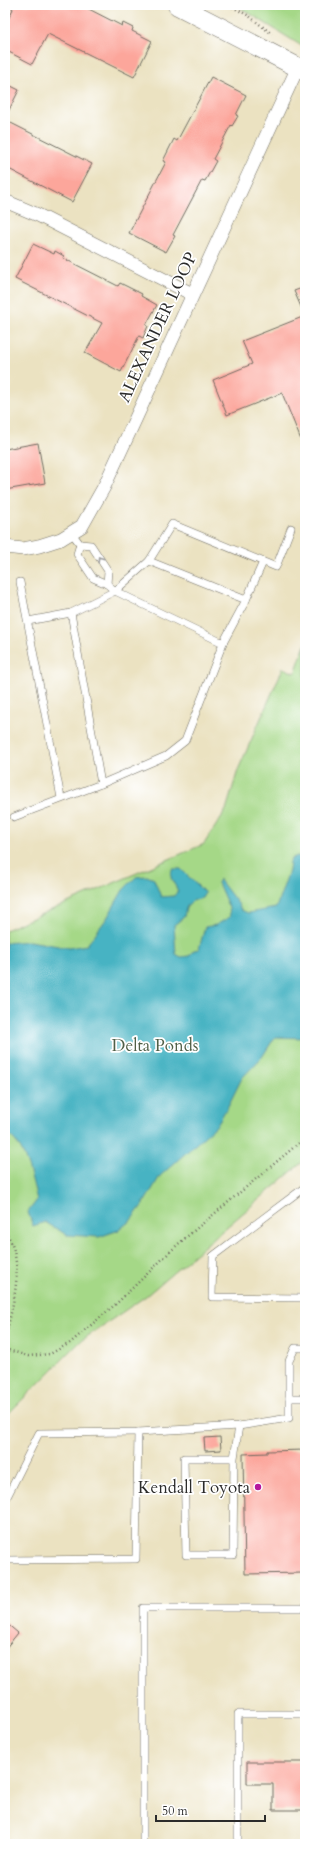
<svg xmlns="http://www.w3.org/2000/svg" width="310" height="1849" viewBox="0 0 310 1849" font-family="Cardo,serif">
<rect width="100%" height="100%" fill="#fff"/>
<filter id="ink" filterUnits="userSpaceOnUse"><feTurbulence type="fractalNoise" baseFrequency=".025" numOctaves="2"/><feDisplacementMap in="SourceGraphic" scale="8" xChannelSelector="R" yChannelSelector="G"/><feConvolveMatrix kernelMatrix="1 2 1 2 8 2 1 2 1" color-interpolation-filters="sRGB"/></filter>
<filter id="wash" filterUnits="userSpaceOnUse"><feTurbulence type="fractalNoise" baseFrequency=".012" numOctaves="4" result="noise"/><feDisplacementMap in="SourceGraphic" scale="16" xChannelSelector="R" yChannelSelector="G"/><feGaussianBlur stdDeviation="0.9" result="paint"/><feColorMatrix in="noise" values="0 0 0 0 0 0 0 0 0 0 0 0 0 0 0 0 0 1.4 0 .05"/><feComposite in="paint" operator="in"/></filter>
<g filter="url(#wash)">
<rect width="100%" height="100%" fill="#ebe2c1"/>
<g fill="#a5d887" stroke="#688259">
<polygon points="236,5 305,5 305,48"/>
<polygon points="305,645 305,1160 146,1296 82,1340 5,1417 5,930 204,844 226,810 238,770 283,668 295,673"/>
</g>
<path fill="#46b3c3" stroke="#386f77" d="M297 856 305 858V1038L275 1037 262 1057 242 1078 228 1106 216 1126 160 1176 144 1203 131 1220 119 1230 99 1237 67 1235 45 1222 33 1226 28 1212 37 1200C32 1180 25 1141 5 1133V943L30 941 69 948 87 945 107 918 123 890 136 877 147 876 154 879 161 897 174 896 178 891 171 878 172 869H181L205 893 202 898C189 901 186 904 184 917L174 925 176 954 181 957 189 956 194 950 199 949 205 927 216 925 230 917 229 908 218 883 219 879 239 905 241 910 248 913 276 908 289 871 290 862 291 859Z"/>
<g id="blocks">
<g fill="#fca69b">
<polygon points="14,5 81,5 122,26 123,23 133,28 132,31 152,41 134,77 48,34 32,64 5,50 5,26 13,9 12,9"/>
<polygon points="211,77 246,95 236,115 238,116 232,126 231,125 213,159 216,161 205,181 202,180 173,235 175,236 166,252 129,233 166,162 163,161 174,139 177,141"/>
<polygon points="5,83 19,90 5,118"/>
<polygon points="5,120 92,164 72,202 5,167"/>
<polygon points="33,244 54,254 55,251 64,256 63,258 118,286 120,283 142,294 141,296 157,305 146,325 148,326 143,338 139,336 121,372 85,353 102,323 15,279"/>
<polygon points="305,287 305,444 303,445 282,393 227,415 213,380 252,364 242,341 305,316 294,291"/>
<polygon points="38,443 45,483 5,490 5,449"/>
<polygon points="220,1437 221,1450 205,1451 204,1438"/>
<polygon points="305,1450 305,1573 245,1574 243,1454 267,1453 267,1451"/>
<polygon points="5,1622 18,1633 5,1649"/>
<polygon points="247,1762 305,1762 305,1810 273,1810 273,1784 247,1784"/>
</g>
</g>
</g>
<g filter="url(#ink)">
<use href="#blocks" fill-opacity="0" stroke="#6e6b60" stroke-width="1"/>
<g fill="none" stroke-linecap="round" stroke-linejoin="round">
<g stroke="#6e6b60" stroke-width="8">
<g id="service">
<polyline points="71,532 80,544 91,545 108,571 107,584"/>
<polyline points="149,561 172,524 276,567 291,528"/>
<polyline points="20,582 61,798"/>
<polyline points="246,600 263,562"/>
<polyline points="71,613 101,784 166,756 185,741 223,643 246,600 149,561 115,591 223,643"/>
<polyline points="28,621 71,613 115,591 107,584 93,578 77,554 80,544"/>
<polyline points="14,817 101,784"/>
<polyline points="305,1187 213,1256 212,1297 305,1298"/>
<polyline points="305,1348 295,1348 289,1361 289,1398 305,1398"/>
<polyline points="234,1458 184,1458 186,1555 233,1555 234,1458 239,1426"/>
<polyline points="5,1501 39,1433 138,1432 239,1426 289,1418 289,1398"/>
<polyline points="5,1560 136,1559 138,1432"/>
<polyline points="143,1844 143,1608 305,1608"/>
<polyline points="238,1844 238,1714 305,1714"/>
</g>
</g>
<g stroke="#6e6b60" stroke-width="14">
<g id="minor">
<polyline points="5,201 38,215 192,294"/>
<polyline points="5,547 23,549 39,546 61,539 82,526 104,487 298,67"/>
</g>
</g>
<g stroke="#6e6b60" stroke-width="20">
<polyline id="secondary" points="177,5 305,71"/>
</g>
<g stroke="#6e6b60" stroke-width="2.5" stroke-dasharray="1 3" stroke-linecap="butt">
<polyline points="229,5 249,16 272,34"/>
<path d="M5 1231C27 1264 12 1305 5 1340"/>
<polyline points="5,1349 28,1356 50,1354 70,1343 117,1303 177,1245 305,1138"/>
</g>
<use href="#service" stroke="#fff" stroke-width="7"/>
<use href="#minor" stroke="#fff" stroke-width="13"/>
<use href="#secondary" stroke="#fff" stroke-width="19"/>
</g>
<defs><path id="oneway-chevron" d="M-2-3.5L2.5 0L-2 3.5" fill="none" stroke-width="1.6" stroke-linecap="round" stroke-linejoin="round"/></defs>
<use stroke="#a0a0a0" href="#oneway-chevron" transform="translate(100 559) rotate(-123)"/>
</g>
<circle fill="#b5179e" stroke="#fff" stroke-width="1.5" cx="258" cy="1487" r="4"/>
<g text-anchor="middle" stroke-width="3.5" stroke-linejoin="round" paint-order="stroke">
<g font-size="17" fill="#2b2b2b" stroke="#fff">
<text transform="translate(157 327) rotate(-65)" y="6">ALEXANDER LOOP</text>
</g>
<g font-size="17" fill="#505f47" stroke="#fff">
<text x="155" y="1051">Delta Ponds</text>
</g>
<g font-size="17" fill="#2b2b2b" stroke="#fff" text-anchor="end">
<text x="250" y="1493">Kendall Toyota</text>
</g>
</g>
<rect width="310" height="1849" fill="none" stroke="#fff" stroke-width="20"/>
<path d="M156 1815v6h109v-6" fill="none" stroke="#2b2b2b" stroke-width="2"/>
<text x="162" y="1815" font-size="12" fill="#2b2b2b" stroke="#ffffff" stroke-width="3" paint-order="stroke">50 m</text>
</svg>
